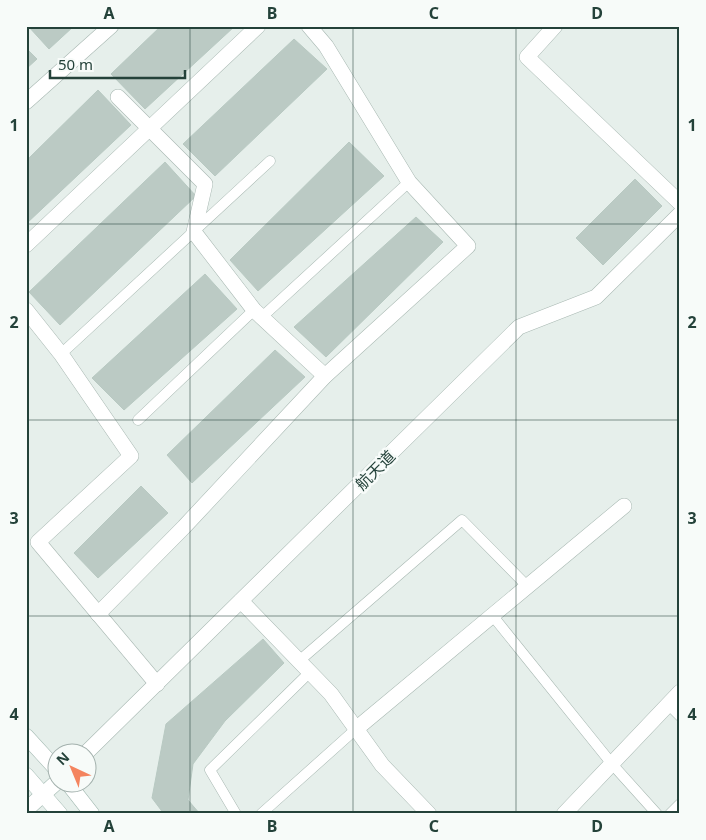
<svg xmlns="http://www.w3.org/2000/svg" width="706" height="840" viewBox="0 0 706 840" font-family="'Noto Sans','Noto Sans SC',sans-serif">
<rect width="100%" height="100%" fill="#e6efeb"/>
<g fill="#bbcac4" stroke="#b8c9c2">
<polygon points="28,26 74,26 49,49"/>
<polygon points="161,26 235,26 145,109 111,74"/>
<polygon points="294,39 327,69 215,176 183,144"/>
<polygon points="26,48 37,59 26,69"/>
<polygon points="98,90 131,125 26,224 26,161"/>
<polygon points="349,142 384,176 258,291 230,260"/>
<polygon points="165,162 196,196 60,325 29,292"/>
<polygon points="635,179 662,206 603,265 576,238"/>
<polygon points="416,217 443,242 326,357 294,327"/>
<polygon points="205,274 237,309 124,410 92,378"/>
<polygon points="275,350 305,377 192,483 167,455"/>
<polygon points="141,486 168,513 98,578 74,553"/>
<polygon points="263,639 284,663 225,721 193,764 188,800 200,814 164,814 152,798 166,724"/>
</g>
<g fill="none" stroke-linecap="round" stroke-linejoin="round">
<g stroke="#a8b8b2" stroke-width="11">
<g id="lane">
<polyline points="262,317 409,182"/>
<polyline points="61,354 270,161"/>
<polyline points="138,420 254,310"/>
<polyline points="492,615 612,764 657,814"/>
<polyline points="299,661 462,520 527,586"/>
<polyline points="668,704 680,716"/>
<polyline points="236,814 210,770 310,672"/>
<polyline points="261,814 356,729"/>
<polyline points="670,814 680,804"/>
</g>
</g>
<g stroke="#a8b8b2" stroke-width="16">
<g id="street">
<polyline points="555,26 527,57 680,203"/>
<polyline points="118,97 205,184 194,232 254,310 325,376"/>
<polyline points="26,102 111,26"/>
<polyline points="26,245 258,26"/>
<polyline points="26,310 61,354 131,456 38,542 157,684"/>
<polyline points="241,601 331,694 382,765 429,814"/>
<polyline points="98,614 184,527 325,376 468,246 409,182 326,46 309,26"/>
<polyline points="356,729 624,506"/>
<polyline points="87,752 519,327 596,297 680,214"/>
<polyline points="564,814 680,692"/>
</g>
</g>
<g stroke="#a4bbb3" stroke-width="16">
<g id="secondary">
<polyline points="26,736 58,771"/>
<polyline points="26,775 60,814"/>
<polyline points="67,782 92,814"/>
<polyline points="26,810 58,781"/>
</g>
</g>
<use href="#lane" stroke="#fff" stroke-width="10"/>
<use href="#street" stroke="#fff" stroke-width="15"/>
<use href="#secondary" stroke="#fff" stroke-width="15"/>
</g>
<path fill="none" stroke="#24423a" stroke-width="1" stroke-opacity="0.55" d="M190 26V814M353 26V814M516 26V814M26 224H680M26 420H680M26 616H680"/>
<g text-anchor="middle" stroke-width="5" stroke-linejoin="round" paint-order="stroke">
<g font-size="16" fill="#24423a" stroke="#f7fbf9">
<text transform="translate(375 470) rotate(-45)" y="6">航天道</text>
</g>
</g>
<rect width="706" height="840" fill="none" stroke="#f7fbf9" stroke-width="55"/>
<g transform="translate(72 768) rotate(316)"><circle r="24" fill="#f7fbf9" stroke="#a3b1ad"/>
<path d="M0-4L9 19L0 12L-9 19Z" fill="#f4845f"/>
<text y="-8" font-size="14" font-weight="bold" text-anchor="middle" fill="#24423a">N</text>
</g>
<path d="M50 70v8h135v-8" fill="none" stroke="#24423a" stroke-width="2.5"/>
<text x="58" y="70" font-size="15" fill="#24423a" stroke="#f7fbf9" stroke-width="4" paint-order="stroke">50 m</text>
<rect x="28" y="28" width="650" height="784" fill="none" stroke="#24423a" stroke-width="2"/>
<g font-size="16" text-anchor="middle" font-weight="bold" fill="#24423a">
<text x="109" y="19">A</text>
<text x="272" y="19">B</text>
<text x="434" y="19">C</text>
<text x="597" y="19">D</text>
<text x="14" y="131">1</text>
<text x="692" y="131">1</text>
<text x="14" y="328">2</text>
<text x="692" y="328">2</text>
<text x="14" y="524">3</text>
<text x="692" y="524">3</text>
<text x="14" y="720">4</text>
<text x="692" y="720">4</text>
<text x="109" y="832">A</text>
<text x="272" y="832">B</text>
<text x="434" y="832">C</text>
<text x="597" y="832">D</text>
</g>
</svg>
